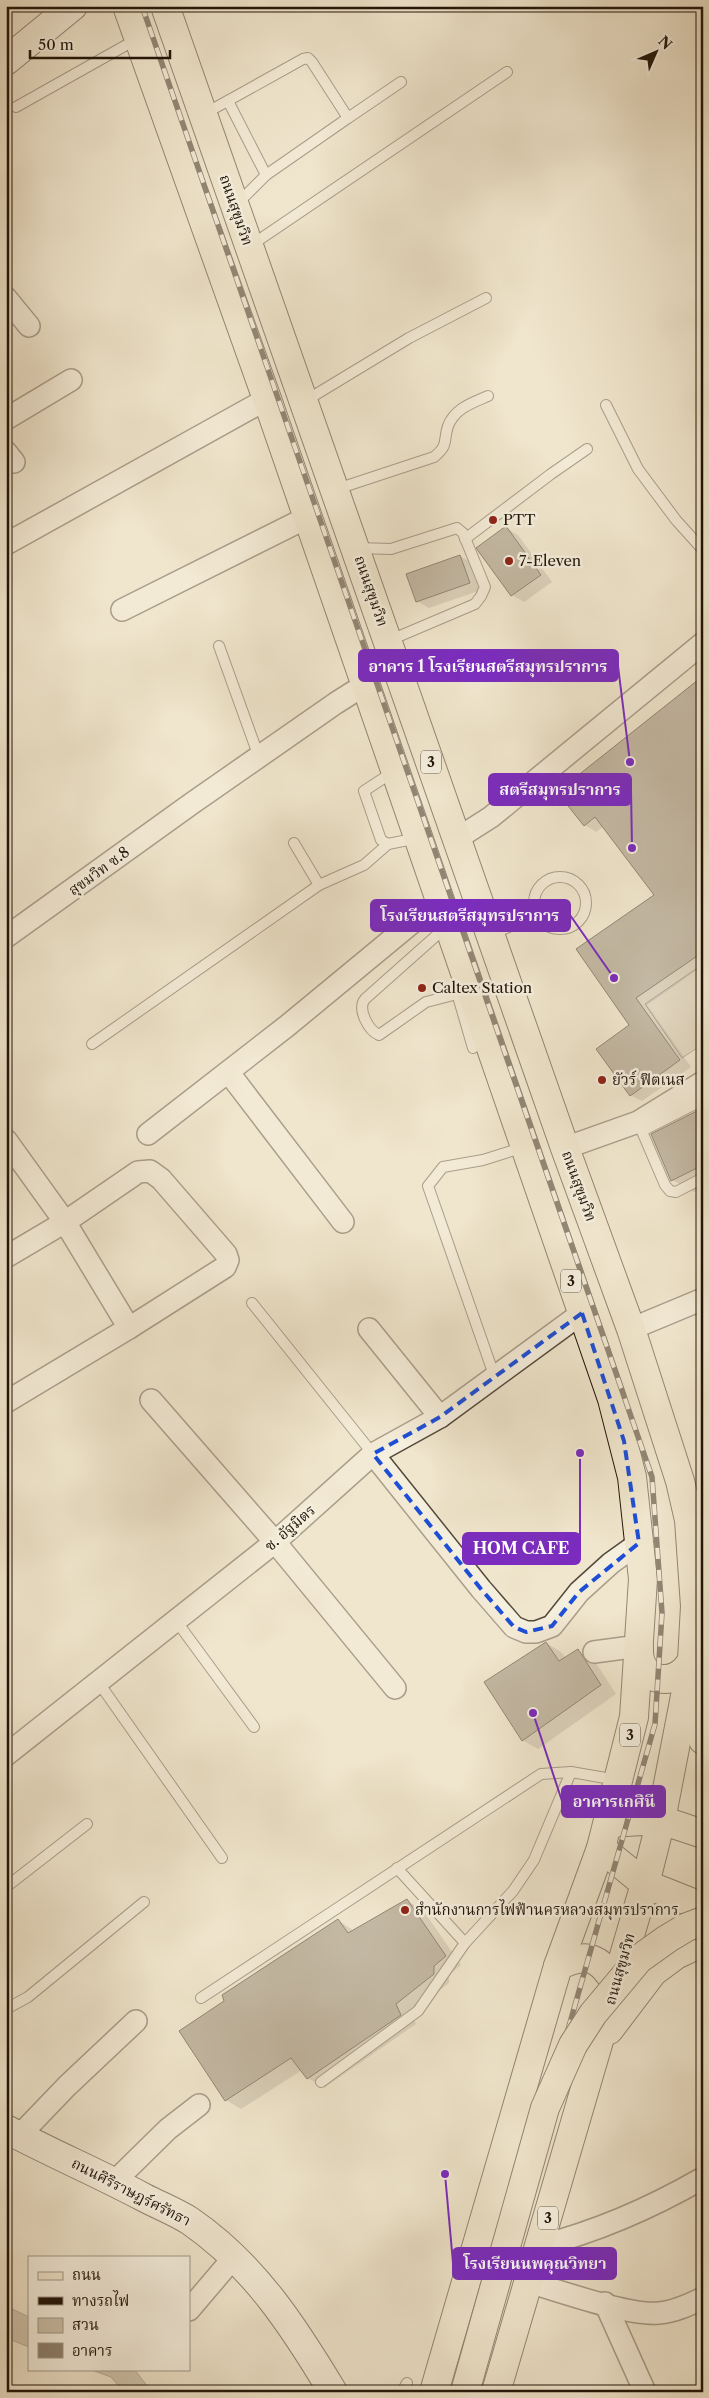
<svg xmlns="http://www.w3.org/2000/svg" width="709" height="2398" viewBox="0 0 709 2398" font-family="'Libre Caslon Text','Noto Serif Thai',serif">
<rect width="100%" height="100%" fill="#f0e6cd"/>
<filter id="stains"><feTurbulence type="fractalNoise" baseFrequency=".004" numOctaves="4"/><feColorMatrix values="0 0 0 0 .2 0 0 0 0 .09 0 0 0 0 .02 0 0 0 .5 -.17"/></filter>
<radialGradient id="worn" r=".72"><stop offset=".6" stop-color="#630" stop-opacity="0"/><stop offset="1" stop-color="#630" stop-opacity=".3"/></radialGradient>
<polygon fill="#cdc2ac" stroke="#776b5a" points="703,964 703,1044 682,1058 645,1004"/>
<g fill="#aa9f8a" stroke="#736756">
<polygon points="6,2306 29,2317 29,2347 6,2338"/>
<polygon points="89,2369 134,2369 152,2392 124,2392 111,2377"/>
</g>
<g fill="#0003">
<polygon points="506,528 518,535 552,582 524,602 512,595 478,548"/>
<polygon points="460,556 472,563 481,590 429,608 417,601"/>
<polygon points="703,678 703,966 647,1005 691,1067 642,1101 630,1095 631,1026 578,949 656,895 604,826 596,832 585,825"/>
<polygon points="703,1109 703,1188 694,1192 672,1180"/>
<polygon points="546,1643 561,1652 566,1658 578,1651 594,1660 616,1694 538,1749 522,1740"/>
<polygon points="407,1901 423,1910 461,1965 449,1975 449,1983 411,2013 416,2024 324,2088 308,2078 302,2070 241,2109 226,2100 225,2002 338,1920 354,1931"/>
</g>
<g fill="#8d816f" stroke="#211409">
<polygon points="506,526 541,575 511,596 476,548"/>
<polygon points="460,555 470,583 416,602 406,574"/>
<polygon points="703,676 703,952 636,998 680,1060 630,1096 596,1049 629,1025 576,949 654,895 595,817 584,826 557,792"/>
<polygon points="703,1108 703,1165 671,1181 651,1134"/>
<polygon points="546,1642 559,1661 578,1649 601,1685 522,1741 484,1682"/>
<polygon points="407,1899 446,1956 434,1966 434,1974 396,2004 401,2015 307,2079 291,2058 225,2101 179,2031 224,2001 222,1995 338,1919 348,1933"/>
</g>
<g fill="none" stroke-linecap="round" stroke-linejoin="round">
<g stroke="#55483a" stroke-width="12">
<g id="lane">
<polyline points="228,101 266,175"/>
<polyline points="16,107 137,39"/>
<polyline points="204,114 303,59 308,58 312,62 348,118 401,82"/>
<polyline points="237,204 266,175 348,118"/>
<polyline points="250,246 507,72"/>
<polyline points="305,401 409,338 486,298"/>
<polyline points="606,405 638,469 676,520 703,550"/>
<path d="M337 489 434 457C449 445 443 441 448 426 455 408 472 403 488 396"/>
<polyline points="465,539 551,474 587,449"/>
<polyline points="357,548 391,549 457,528 463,533 485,587 481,596 475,604 388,641"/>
<polyline points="219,646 259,757"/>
<polyline points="294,843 319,885"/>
<polyline points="388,844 381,840 364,791 393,772"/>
<circle cx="560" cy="903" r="26"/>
<path d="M446 927 365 999C357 1009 368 1030 379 1035L426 1002 469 991"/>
<polyline points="492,934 537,915"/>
<polyline points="457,993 473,1048"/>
<polyline points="92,1044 319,885 364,865 388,844 418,838"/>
<polyline points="638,1122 665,1185 670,1191 676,1192 703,1178"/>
<polyline points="642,1131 703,1100"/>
<polyline points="252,1303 373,1454"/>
<polyline points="494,1375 428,1186 443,1167 483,1160 524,1147"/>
<polyline points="177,1622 254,1727"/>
<polyline points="99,1683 222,1858"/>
<polyline points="397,1868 465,1943"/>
<polyline points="6,1887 87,1824"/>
<polyline points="201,1998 541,1774 571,1772 617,1780"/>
<polyline points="6,2009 28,1997 144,1902"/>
<polyline points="321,2082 418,2011 465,1943 513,1891 534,1860 571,1772"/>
<polyline points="402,2392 407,2383"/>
</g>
</g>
<g stroke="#55483a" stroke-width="24">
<g id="street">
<polyline points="6,298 29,326"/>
<polyline points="6,419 71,380"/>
<polyline points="6,452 14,462"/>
<polyline points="6,544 267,399"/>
<polyline points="122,610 308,517"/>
<polyline points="458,838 491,817 703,643"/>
<polyline points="6,937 191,804 336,703 366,684"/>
<polyline points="229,1073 343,1222"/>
<polyline points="148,1134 287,1026 419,917 441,903"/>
<polyline points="6,1140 65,1222 129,1328"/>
<polyline points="565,1148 638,1122 703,1082"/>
<polyline points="6,1257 65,1222 138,1172 150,1171 161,1179 226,1254 228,1260 225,1267 129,1328 6,1402"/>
<polyline points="369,1329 440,1417"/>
<polyline points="631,1329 703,1299"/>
<polyline points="151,1400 275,1542 395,1688"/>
<polyline points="373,1454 481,1589 514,1627 526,1632 536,1632 552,1626 579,1592 611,1563 639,1543"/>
<polyline points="594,1652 639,1646"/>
<polyline points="6,1755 275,1542 373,1454 440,1417 582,1313"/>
<polyline points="19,2136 67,2086 136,2021"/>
<polyline points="114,2182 168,2129 199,2105"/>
<path d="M540 2246C599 2231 651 2208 703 2178"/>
<path d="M528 2282C560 2291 629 2316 659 2313 674 2312 689 2305 703 2298"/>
<polyline points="605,2303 645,2392"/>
<polyline points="189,2310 234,2257"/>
</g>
</g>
<g stroke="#211409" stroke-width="30">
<g id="secondary">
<polyline points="6,61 73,6"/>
<path d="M6 2129C51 2153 98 2173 143 2197 158 2205 176 2212 190 2221 254 2265 294 2327 333 2392"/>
</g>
</g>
<g stroke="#211409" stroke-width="30">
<g id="primary">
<polyline points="608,1823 661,1820 703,1834"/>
<polyline points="601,1848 645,1884 703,1907"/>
</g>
</g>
<g stroke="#211409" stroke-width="30">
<g id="highway">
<polyline points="127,6 267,399 612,1399 632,1477 643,1579 634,1717 601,1848 558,1966 434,2392"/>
<polyline points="165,6 565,1148 631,1329 680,1481 689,1520 695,1606 692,1660 661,1820 645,1884 496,2392"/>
<path d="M639 1648C637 1682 676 1691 692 1660"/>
<polyline points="696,1689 703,1740"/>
<path d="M558 1966C587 1952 599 1956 616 1984"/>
<polyline points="609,2030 653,1972 676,1955 703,1942"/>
</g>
</g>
<use href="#lane" stroke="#f5efde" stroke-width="10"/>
<use href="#street" stroke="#f5efde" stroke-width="21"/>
<use href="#secondary" stroke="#f5efde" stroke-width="28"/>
<use href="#primary" stroke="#f0e6cd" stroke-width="28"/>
<use href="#highway" stroke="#f0e6cd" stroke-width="28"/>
<g stroke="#211409" stroke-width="5.5">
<polyline id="rail" points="142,6 652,1477 662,1613 655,1724 465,2392"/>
</g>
<use href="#rail" stroke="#f5efde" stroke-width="4" stroke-dasharray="11" stroke-linecap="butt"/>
<g stroke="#211409" stroke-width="30" stroke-linecap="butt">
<polyline id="highway-bridge" points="465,2392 545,2108 573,2045 593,2014 639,1959 667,1939 687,1927 703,1921"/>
</g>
<use href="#highway-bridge" stroke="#f0e6cd" stroke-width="28"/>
</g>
<path d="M0 0H709V2398H0ZM582 1313 624 1441 639 1543 579 1592 552 1626 526 1632 514 1627 481 1589 373 1454 440 1417Z" fill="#f0e6cd" fill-opacity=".55" fill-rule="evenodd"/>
<path fill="none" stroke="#1d4ed8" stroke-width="4" stroke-dasharray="10 6" stroke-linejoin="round" d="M582 1313 624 1441 639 1543 579 1592 552 1626 526 1632 514 1627 481 1589 373 1454 440 1417Z"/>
<g fill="#8f2418" stroke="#f5efde" stroke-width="2">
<circle cx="493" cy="520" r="5"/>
<circle cx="509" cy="561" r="5"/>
<circle cx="422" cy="988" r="5"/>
<circle cx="602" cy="1080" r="5"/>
<circle cx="405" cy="1910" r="5"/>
</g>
<g text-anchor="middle" stroke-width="5" stroke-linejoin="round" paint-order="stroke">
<g fill="#f5efde" stroke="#615649" stroke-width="1">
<rect x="421" y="750.5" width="20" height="23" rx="4"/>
<rect x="561" y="1269.5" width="20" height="23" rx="4"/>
<rect x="620" y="1723.5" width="20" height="23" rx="4"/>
<rect x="538" y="2206.5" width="20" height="23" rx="4"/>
</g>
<g font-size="14" font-weight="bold" fill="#211409">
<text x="431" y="767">3</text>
<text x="571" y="1286">3</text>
<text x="630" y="1740">3</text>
<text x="548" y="2223">3</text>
</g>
<g font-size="15" fill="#211409" stroke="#f5efde">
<text transform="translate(236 210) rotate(71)" y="5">ถนนสุขุมวิท</text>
<text transform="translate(371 591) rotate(71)" y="5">ถนนสุขุมวิท</text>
<text transform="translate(99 871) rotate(-36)" y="5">สุขมวิท ซ.8</text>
<text transform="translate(579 1186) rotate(70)" y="5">ถนนสุขุมวิท</text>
<text transform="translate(290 1528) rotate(-41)" y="5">ซ. อัฐมิตร</text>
<text transform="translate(620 1969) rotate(-74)" y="5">ถนนสุขุมวิท</text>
<text transform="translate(131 2192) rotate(27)" y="5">ถนนศิริราษฎร์ศรัทธา</text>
</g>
<g font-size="15" fill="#211409" stroke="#f5efde" text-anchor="start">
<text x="503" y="525">PTT</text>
<text x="519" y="566">7-Eleven</text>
<text x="432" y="993">Caltex Station</text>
<text x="612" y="1085">ยัวร์ ฟิตเนส</text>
<text x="415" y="1915">สำนักงานการไฟฟ้านครหลวงสมุทรปราการ</text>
</g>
</g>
<path fill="none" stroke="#7b2cbf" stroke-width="2" d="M630 762L618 666M632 848L631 790M614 978L570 915M580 1453L580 1549M533 1713L562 1801M445 2174L453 2263"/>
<g fill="#7b2cbf" stroke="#f5efde" stroke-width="2">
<circle cx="630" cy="762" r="5"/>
<circle cx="632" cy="848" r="5"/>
<circle cx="614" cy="978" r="5"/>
<circle cx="580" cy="1453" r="5"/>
<circle cx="533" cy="1713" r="5"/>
<circle cx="445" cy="2174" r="5"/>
</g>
<g fill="#7b2cbf" stroke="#7b2cbf" stroke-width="2">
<rect x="359" y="650" width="259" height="31" rx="5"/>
<rect x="489" y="774" width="142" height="31" rx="5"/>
<rect x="371" y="900" width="199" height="31" rx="5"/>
<rect x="463" y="1533" width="117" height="31" rx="5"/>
<rect x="562" y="1786" width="103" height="31" rx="5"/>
<rect x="453" y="2248" width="163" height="31" rx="5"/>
</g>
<g font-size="16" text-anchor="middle" font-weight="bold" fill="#fff">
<text x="488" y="672">อาคาร 1 โรงเรียนสตรีสมุทรปราการ</text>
<text x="560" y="795">สตรีสมุทรปราการ</text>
<text x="470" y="921">โรงเรียนสตรีสมุทรปราการ</text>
<text x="521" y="1554">HOM CAFE</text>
<text x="614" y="1807">อาคารเกศินี</text>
<text x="535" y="2269">โรงเรียนนพคุณวิทยา</text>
</g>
<rect width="709" height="2398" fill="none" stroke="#f0e6cd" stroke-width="25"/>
<rect x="8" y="8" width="694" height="2383" fill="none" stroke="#211409" stroke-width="2.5"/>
<rect x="12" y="12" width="684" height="2373" fill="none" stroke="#211409"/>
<rect x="28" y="2256" width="162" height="115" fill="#f5efde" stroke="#a09789"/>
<rect x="38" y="2272" width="25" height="8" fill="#f0e6cd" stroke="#a09789"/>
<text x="72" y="2280" font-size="15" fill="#211409">ถนน</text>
<rect x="38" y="2297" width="25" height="8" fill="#211409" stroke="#a09789"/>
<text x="72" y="2306" font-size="15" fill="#211409">ทางรถไฟ</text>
<rect x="38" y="2318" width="25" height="15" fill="#cdc2ac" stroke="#a09789"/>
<text x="72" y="2330" font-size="15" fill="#211409">สวน</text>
<rect x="38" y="2343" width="25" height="15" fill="#8d816f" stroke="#a09789"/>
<text x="72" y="2356" font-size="15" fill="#211409">อาคาร</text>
<g transform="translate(656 52) rotate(45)" stroke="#f5efde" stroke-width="4" paint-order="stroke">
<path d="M0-4L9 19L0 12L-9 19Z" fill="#211409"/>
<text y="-8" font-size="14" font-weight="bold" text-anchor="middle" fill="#211409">N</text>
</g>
<path d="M30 50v8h140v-8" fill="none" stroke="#211409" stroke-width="2.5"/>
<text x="38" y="50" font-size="15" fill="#211409" stroke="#f5efde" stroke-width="4" paint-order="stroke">50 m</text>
<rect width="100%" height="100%" filter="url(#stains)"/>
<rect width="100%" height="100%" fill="url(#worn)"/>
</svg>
